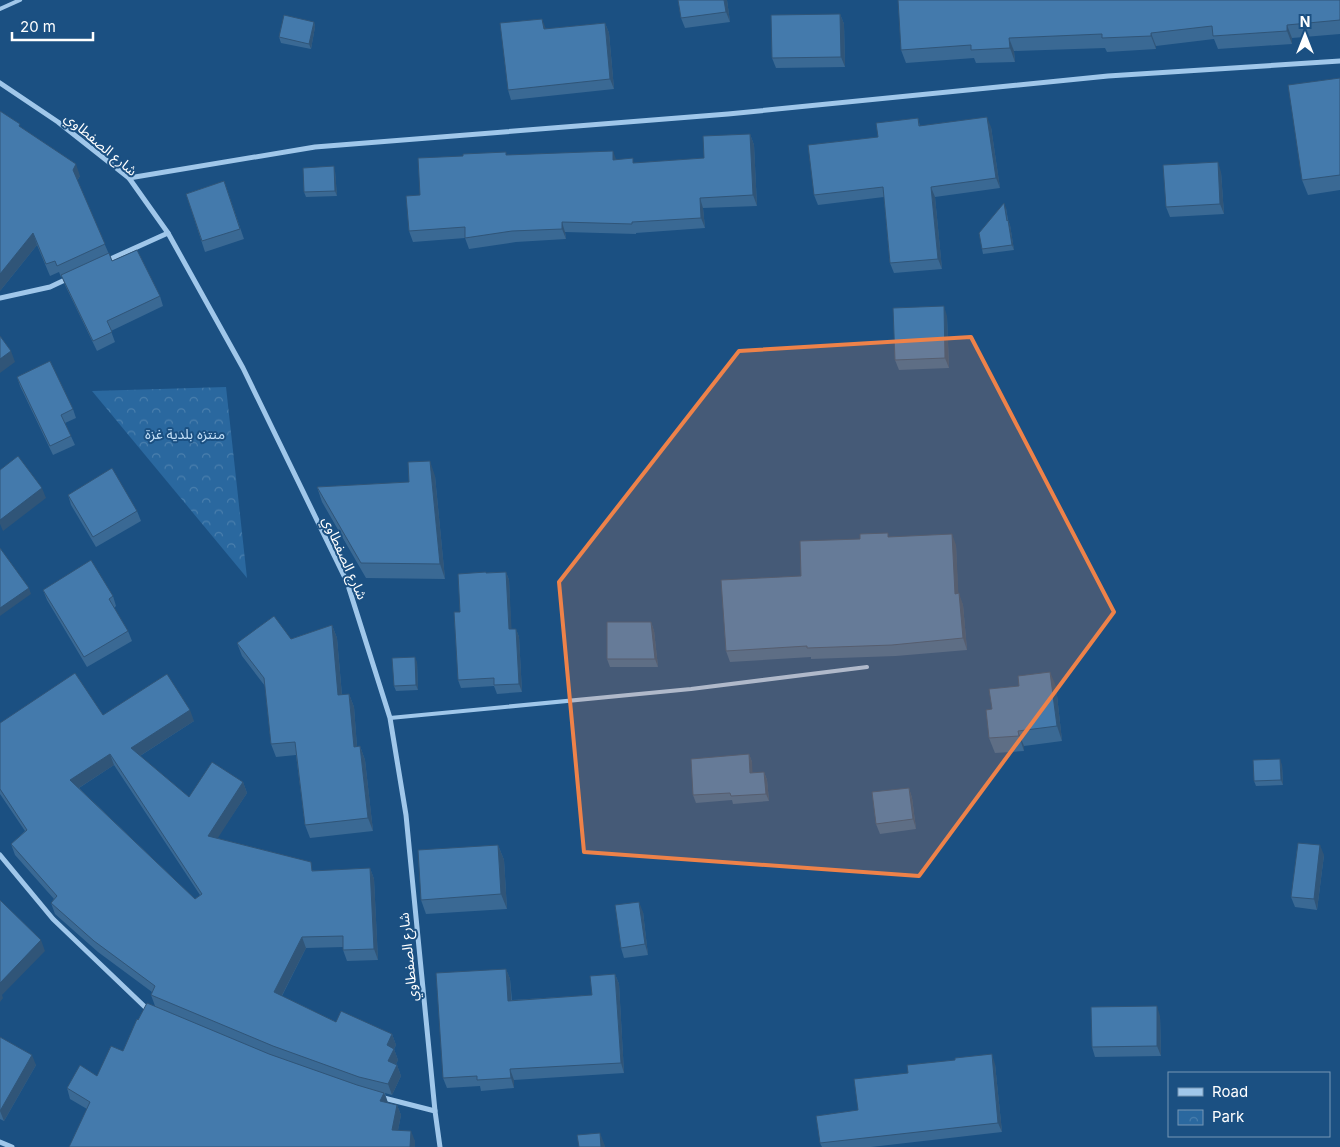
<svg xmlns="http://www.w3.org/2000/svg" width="1340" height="1147" viewBox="0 0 1340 1147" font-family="Inter,'Noto Sans Arabic',sans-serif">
<defs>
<pattern id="park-crowns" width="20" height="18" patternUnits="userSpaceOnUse" patternTransform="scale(1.25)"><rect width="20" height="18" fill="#2a689f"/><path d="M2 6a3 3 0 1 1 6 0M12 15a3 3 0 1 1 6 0" fill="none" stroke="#4a7fad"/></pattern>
</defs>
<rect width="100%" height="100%" fill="#1b5082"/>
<polygon fill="url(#park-crowns)" points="226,387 247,578 92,391"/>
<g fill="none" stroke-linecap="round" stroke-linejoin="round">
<g stroke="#a0c7ea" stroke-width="4">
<polyline points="0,9 20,0"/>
<polyline points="390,718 691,689 867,667"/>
</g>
<g stroke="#a0c7ea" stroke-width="5">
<polyline points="0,83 58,122 129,178 168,233 243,368 347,582 390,718 406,815 435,1111 440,1147"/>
<polyline points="129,178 315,147 728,114 1108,76 1340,61"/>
<polyline points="106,261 168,233"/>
<polyline points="0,298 50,287 69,278"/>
<polyline points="0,855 53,919 145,1007 150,1009"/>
<polyline points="380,1097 435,1111"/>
<polyline points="0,1142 12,1147"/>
</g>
</g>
<g fill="#3a6994" fill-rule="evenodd">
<polygon points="678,0 727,0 730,22 685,28 681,18"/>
<polygon points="1340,0 1340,34 1292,38 1292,44 1218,49 1214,39 1156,46 1156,49 1107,52 1105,48 1014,51 1015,62 976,63 974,58 906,63 901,50"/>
<polygon points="840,14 844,24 845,67 776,68 772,58"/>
<polygon points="314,22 315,27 311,49 281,43 279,37"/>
<polygon points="605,23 609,33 614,89 511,100 508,90 546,29"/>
<polygon points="1340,78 1340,190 1308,195 1302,180"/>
<polygon points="918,118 920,126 991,127 1000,188 935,197 942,269 894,273 890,263 884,197 818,205 814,195 878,137"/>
<polygon points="22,129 80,176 77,181 112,261 160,296 163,306 111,331 115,342 97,351 65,285 62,277 61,277 59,272 50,276 37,245 0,291"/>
<polygon points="750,134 754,145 757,206 703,208 705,228 636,233 636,234 565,232 566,239 516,242 469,249 465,238 413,242 409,231 420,195 507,155 616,160 635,163 704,158"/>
<polygon points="335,171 337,196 306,197 304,192"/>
<polygon points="1221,172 1224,214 1170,217 1166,207"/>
<polygon points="224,181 244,239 205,252 186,194"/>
<polygon points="1006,208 1008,220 1010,225 1014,250 983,254 982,249"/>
<polygon points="947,316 949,368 899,370 895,360"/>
<polygon points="17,377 73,409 76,418 65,423 75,445 53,455 20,386"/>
<polygon points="435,476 445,579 366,578 322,502 317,487 409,482"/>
<polygon points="68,495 137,511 141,521 96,547 71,505"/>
<polygon points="889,537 956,545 958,593 963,605 967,650 896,656 811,659 811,657 730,662 726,651 801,576 860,539"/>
<polygon points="506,572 509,580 511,629 516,629 519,637 522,692 497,694 494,686 461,688 458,680 460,612 486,573"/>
<polygon points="43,590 113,596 116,606 114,608 128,631 132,641 87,667 47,600"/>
<polygon points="651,622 654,631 658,667 610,667 607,659"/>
<polygon points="332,625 337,638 342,695 349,694 354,707 357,747 360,746 365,760 373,831 310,838 305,825 296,755 276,757 271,744 265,686 242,656 237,643 291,639"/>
<polygon points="417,662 418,690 396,691 394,686"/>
<polygon points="1056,686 1062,741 1024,746 1024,751 995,753 989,738 992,709"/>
<path d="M103 715 194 721 140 756 189 797 243 782 247 793 217 838 315 871 370 868 374 879 378 960 347 961 343 950V947L306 948 282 996 336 1022 392 1034 396 1045 394 1049 398 1060 396 1064 397 1065 401 1076 392 1095 385 1093 388 1103 397 1105 401 1115 398 1130 415 1141 87 1109 70 1099 67 1088 97 1076 123 1051 138 1020 155 1006 151 995 152 992 98 952 55 914 51 903 54 899 15 855 11 844 25 831 0 794V723ZM114 765 200 895 195 899 79 788Z"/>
<polygon points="749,754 752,762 752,773 764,772 767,780 769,801 733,804 732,800 696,803 693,795"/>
<polygon points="1282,765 1283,785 1256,786 1254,781"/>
<polygon points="909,788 912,798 916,829 880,834 876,824"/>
<polygon points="498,845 504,860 507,909 426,914 421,900"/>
<polygon points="1324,855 1317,910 1295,907 1291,897"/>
<polygon points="643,912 648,955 624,958 621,948"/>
<polygon points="506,969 510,979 512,1000 592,995 615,974 619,984 624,1073 514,1080 514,1088 481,1091 480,1086 447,1088 443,1078"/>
<polygon points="1160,1016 1161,1056 1095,1057 1092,1047"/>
<polygon points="0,1037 36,1065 4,1121 0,1119"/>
<polygon points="995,1064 1002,1132 871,1147 822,1147 820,1143 858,1110"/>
</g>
<g fill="#305578">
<polygon points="724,0 727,0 730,22 726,12"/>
<polygon points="840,14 844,24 845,67 841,57"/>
<polygon points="542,19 546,29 544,29"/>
<polygon points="314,22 315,27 311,49 309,44"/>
<polygon points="605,23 609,33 614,89 610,79"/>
<polygon points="1287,25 1292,38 1292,44 1287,31"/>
<polygon points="1151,33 1156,46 1156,49 1151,36"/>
<polygon points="1009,38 1014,51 1015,62 1010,48"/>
<polygon points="987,117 991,127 1000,188 996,178"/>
<polygon points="750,134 754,145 757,206 753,195"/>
<polygon points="613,151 617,162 613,160"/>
<polygon points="1218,162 1221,172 1224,214 1220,204"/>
<polygon points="76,164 80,176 77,181 73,170"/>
<polygon points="334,166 335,171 337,196 335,191"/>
<polygon points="931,187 935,197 942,269 938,259"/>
<polygon points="700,198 703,208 705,228 701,218"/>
<polygon points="1004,203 1006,208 1008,226 1007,221"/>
<polygon points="1008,220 1010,225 1014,250 1012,245"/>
<polygon points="562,222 565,232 566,239 562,229"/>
<polygon points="33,233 37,245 0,291 0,274"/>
<polygon points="944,306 947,316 949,368 945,358"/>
<polygon points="11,351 15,362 0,373 0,359"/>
<polygon points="430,461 435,476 445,579 440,564"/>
<polygon points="42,488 46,498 3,531 0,524 0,520"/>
<polygon points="952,534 956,545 959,605 955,594"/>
<polygon points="506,572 509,580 512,637 509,629"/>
<polygon points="29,588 31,594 0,616 0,608"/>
<polygon points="959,593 963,605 967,650 963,638"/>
<polygon points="651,622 654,631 658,667 655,659"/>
<polygon points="332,625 337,638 343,708 338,695"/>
<polygon points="516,629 519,637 522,692 519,684"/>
<polygon points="415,657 417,662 418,690 416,685"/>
<polygon points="1050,672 1056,686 1062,741 1057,726"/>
<polygon points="349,694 354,707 358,760 354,747"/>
<polygon points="190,710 194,721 135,759 131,748"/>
<polygon points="1018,731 1024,746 1024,751 1019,736"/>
<polygon points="360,746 365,760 373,831 368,818"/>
<polygon points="110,754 114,765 74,791 70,780"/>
<polygon points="749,754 752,762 753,781 750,773"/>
<polygon points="1280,759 1282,765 1283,785 1281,780"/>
<polygon points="764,772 767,780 769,801 766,794"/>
<polygon points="243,782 247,793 212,847 208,836"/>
<polygon points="909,788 912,798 916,829 913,819"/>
<polygon points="498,845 504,860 507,909 501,894"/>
<polygon points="1320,845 1324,855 1317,910 1314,899"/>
<polygon points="370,868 374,879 378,960 374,949"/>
<polygon points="639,902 643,912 648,955 645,944"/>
<polygon points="302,937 306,948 278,1003 274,992"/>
<polygon points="41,940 45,951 2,995 3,998 0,1002 0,983"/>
<polygon points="506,969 510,979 512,1011 508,1001"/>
<polygon points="615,974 619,984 624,1073 621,1063"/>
<polygon points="1157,1006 1160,1016 1161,1056 1157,1046"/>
<polygon points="392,1034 396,1045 394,1049 398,1060 392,1072 388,1061 387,1045"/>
<polygon points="992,1054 995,1064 1002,1132 998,1123"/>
<polygon points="32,1055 36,1065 4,1121 0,1111"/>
<polygon points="397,1065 401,1076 392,1095 388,1084"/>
<polygon points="510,1069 514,1080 514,1088 511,1078"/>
<polygon points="384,1093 388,1103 380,1101"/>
<polygon points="397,1105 401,1115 396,1141 392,1130"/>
<polygon points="411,1131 415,1141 415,1147 410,1147"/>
<polygon points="600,1133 605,1146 605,1147 601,1147"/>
</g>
<g fill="#447aac" stroke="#305578" fill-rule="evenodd">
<polygon points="678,0 724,0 726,12 681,18"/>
<polygon points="898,0 1340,0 1340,20 1287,25 1287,31 1213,36 1212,26 1151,33 1151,36 1102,38 1102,34 1009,38 1010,48 971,50 971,45 901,50"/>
<polygon points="840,14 841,57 772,58 771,15"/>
<polygon points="284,15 314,22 309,44 279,37"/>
<polygon points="542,19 544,29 605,23 610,79 508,90 500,23"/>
<polygon points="1340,78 1340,175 1302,180 1288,85"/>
<polygon points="0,111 20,124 19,126 76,164 73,170 105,244 57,266 55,261 46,264 33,233 0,274"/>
<polygon points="987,117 996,178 931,187 938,259 890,263 883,187 814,195 808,145 878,137 876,123 918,118 919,126"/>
<polygon points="750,134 753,195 700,198 701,218 632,222 632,224 562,222 562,229 512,231 465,238 465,227 409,231 406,196 420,195 418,158 463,156 463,154 506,152 506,155 613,151 613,160 633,158 633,163 704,158 703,136"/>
<polygon points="1218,162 1220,204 1166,207 1163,165"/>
<polygon points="334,166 335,191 304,192 303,168"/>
<polygon points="224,181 240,229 202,241 186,194"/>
<polygon points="1004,203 1007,221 1008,220 1012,245 982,249 979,233"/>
<polygon points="137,250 160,296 107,321 112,332 93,341 61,275 109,253 112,261"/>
<polygon points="944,306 945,358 895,360 893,308"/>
<polygon points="0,336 11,351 0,359"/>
<polygon points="50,361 73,409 61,415 71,436 50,446 17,377"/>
<polygon points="18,456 42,488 0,520 0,470"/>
<polygon points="430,461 440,564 361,563 317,487 409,482 408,462"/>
<polygon points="112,468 137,511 93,537 68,495"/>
<polygon points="888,533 888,537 952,534 955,594 959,593 963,638 892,645 807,648 807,646 726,651 721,580 801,576 800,541 860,539 860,534"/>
<polygon points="0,548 29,588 0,608"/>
<polygon points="91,560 113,596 109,599 128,631 84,657 43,590"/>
<polygon points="486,572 486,573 506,572 509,629 516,629 519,684 494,685 494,678 458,680 454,612 460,612 458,574"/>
<polygon points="274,616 291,639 332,625 338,695 349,694 354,747 360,746 368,818 305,825 295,742 271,744 264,678 237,643"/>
<polygon points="607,622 651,622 655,659 607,659"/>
<polygon points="415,657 416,685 394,686 392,658"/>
<polygon points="1050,672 1057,726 1018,731 1019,736 989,738 986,710 992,709 989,689 1019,686 1018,676"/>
<path d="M75 673 103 715 167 674 190 710 131 748 189 797 212 762 243 782 208 836 311 862 312 871 370 868 374 949 343 950V936L302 937 274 992 336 1022 341 1011 392 1034 387 1045 394 1049 388 1061 397 1065 388 1084 359 1077 273 1046 151 995 155 986 94 941 51 903 57 896 11 844 27 830 0 789V723ZM110 754 202 894 195 899 70 780Z"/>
<polygon points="749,754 750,773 764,772 766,794 731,796 730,793 693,795 691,759"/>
<polygon points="1280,759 1281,780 1254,781 1253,760"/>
<polygon points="909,788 913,819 876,824 872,792"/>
<polygon points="1298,843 1320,845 1314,899 1291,897"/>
<polygon points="498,845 501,894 421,900 418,850"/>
<polygon points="0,900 41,940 0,983"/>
<polygon points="639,902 645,944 621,948 615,905"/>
<polygon points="506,969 508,1001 592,995 590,976 615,974 621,1063 510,1069 511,1078 477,1080 477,1076 443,1078 436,973"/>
<polygon points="147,1003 269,1054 357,1085 384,1093 380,1101 397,1105 392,1130 411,1131 410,1147 69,1147 90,1102 67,1088 80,1065 97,1076 111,1046 123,1051 137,1019 138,1020"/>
<polygon points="1157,1006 1157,1046 1092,1047 1091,1007"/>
<polygon points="0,1037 32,1055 0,1111"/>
<polygon points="992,1054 998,1123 820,1143 816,1116 858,1110 854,1079 908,1073 907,1065 955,1060 955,1058"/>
<polygon points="600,1133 601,1147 579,1147 577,1135"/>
</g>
<path fill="#ee8249" fill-opacity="0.2" stroke="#ee8249" stroke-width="4" stroke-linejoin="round" d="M971 337 1114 612 919 876 584 852 559 582 739 351Z"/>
<g text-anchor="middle" stroke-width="4" stroke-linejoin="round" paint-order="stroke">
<g font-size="14" fill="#fff" stroke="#1b5082">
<text transform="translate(101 144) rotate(40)" y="5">شارع الصفطاوي</text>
<text transform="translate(345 558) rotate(66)" y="5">شارع الصفطاوي</text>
<text transform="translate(408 957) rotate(-96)" y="5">شارع الصفطاوي</text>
</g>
<g font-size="14" fill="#c4e0f8" stroke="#1b5082">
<text x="185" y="439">منتزه بلدية غزة</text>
</g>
</g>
<rect x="1168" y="1072" width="162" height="65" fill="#1b5082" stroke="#7696b4"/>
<rect x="1178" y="1088" width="25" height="8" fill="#a0c7ea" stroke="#7696b4"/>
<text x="1212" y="1097" font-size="15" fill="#ffffff">Road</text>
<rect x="1178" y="1110" width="25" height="15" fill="url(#park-crowns)" stroke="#7696b4"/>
<text x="1212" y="1122" font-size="15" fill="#ffffff">Park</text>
<g transform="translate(1305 35)" stroke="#1b5082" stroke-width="4" paint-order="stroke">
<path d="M0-4L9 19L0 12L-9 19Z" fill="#ffffff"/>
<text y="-8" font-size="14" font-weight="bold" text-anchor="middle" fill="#ffffff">N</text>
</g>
<path d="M12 32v8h81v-8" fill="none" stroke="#ffffff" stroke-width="2.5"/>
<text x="20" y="32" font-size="15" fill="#ffffff" stroke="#1b5082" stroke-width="4" paint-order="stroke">20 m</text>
</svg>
